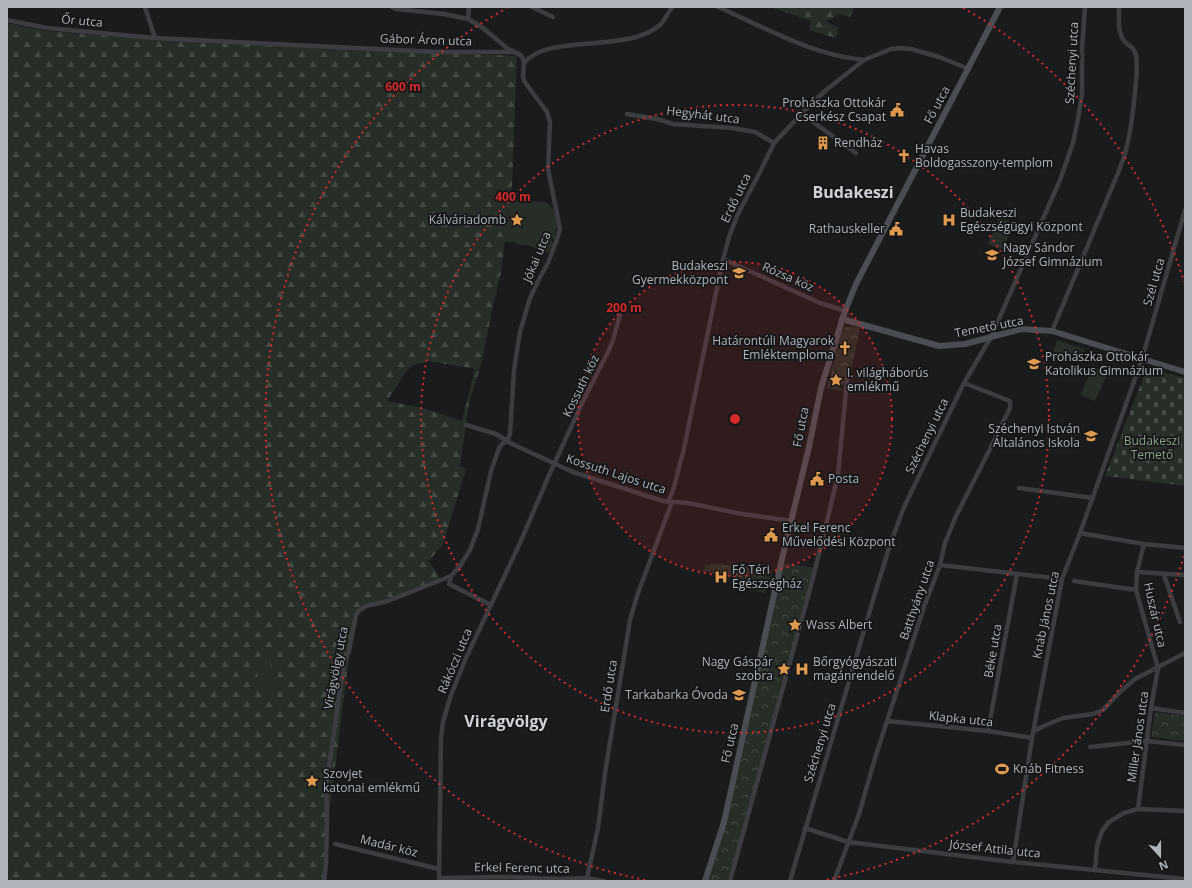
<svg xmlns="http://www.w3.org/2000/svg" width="1192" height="888" viewBox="0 0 1192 888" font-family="'Open Sans',sans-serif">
<defs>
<pattern id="grass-tufts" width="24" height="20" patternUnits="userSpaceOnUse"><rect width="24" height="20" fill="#272e27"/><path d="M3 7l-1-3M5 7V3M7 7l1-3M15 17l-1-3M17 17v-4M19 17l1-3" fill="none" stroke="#444a44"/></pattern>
<pattern id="forest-firs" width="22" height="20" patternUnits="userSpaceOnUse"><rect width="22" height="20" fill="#272e27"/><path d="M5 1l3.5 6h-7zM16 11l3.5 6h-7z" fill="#444a44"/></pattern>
<pattern id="cemetery-stones" width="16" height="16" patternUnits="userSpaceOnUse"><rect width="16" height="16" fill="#272e27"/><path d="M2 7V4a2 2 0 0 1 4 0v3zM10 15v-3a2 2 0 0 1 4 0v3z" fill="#444a44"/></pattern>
<pattern id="park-crowns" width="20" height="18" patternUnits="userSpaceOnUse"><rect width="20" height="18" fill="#272e27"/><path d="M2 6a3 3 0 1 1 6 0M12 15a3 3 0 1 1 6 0" fill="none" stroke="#444a44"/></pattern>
</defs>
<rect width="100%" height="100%" fill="#1a1b1c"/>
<polygon fill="url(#grass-tufts)" points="732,562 772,573 765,593 734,586 736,580 727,574 716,574 709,571 704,572 705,566 713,563 731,566"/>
<g fill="url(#forest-firs)" fill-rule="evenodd">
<polygon points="770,7 854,7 850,17 839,14 826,22 839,28 836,38 809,30 811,21"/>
<path d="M7 23 46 31 157 40 517 56 512 185 501 272 493 306 482 361 469 403 460 466 466 469 443 544 429 561 441 580 376 604 359 611 352 634 326 838 327 881H7ZM428 361 475 369 462 421 423 408 387 401 407 370 414 365Z"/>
</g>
<polygon fill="url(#cemetery-stones)" points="1147,368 1185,378 1185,486 1105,476"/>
<g fill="url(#park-crowns)">
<polygon points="850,326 860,328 851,370 846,370 842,391 827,388 841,334 844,328"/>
<polygon points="781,563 816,568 730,881 705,881 724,822"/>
<polygon points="1155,712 1185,716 1185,741 1151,737"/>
</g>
<g fill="#272e27">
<path d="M510 200 546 202C555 208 556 219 557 229H555V238L551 239 553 243 548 253 527 245H519L514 242H505Z"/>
<polygon points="999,217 1014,223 1003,250 988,244"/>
<polygon points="1057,340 1085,349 1081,363 1052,355"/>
<polygon points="1093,366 1108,373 1095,401 1080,395"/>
<polygon points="264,654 281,683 267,691 250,662"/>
</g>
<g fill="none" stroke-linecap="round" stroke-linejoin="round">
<g stroke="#3c3d41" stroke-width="4.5">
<polyline points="145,7 151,26 155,38"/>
<polyline points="392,7 396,9 444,14 468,19 483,28 508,49 513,51"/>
<polyline points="532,7 553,17"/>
<path d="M718 7C764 27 812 55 864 60"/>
<polyline points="468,19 469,7"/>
<path d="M7 20 47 28 155 38 438 52H514C520 54 523 56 524 63 547 33 627 54 660 25 665 20 668 13 672 7"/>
<polyline points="627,114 657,119 673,124 732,128 755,132 774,143"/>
<polyline points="802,114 856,153"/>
<polyline points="723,259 820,303 845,311"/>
<path d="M1052 331 1118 173C1121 165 1124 158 1126 150 1131 131 1133 112 1135 92 1136 80 1138 68 1136 56 1135 48 1130 47 1125 42 1117 33 1119 18 1119 7"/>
<polyline points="466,425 496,434 512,444 573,472 663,501 688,503 742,514 792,521"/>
<polyline points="1019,488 1093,498"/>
<path d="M668 502C669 497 672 495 673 490 677 478 679 465 683 453L723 259 730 234 738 214 760 172 774 143 806 109 826 90 864 60 891 49 900 48 911 49 939 57 969 69"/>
<polyline points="1080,533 1144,544 1185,548"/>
<polyline points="940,565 1062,579"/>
<polyline points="1137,572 1185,575"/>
<polyline points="1164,575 1180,622"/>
<polyline points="451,576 449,584 491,605"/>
<polyline points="1074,581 1136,590"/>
<polyline points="1151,708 1185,713"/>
<polyline points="887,721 988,731 1032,738"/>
<polyline points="988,731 1017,574"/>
<polyline points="1034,731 1046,725 1063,718 1093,714 1103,710 1121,691 1135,679 1185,653"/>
<polyline points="1090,747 1147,741 1185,745"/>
<polyline points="1138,809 1151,708 1158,668 1136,590 1137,572 1144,544"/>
<polyline points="805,828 848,842 1013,862 1185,879"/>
<polyline points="335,844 439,869"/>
<polyline points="1013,862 1032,738 1062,579 1080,533 1142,359 1185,210"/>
<polyline points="1095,870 1097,846 1102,831 1109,822 1124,813 1138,809 1185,811"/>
<polyline points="439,878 506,877 558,879 587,878 604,881"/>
<polyline points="587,878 598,828 605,773 630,620 638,593 672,502"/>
<polyline points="324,881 326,864 327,820 326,787 344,663 349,651 356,615 359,611 366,606 388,601 451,576 460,566 470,550 478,529 491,471 497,454 499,448 502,444 507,441 510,434 514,370 520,332 530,298 538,281 548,263 557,239 560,229 548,169 550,122 547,112 524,81 523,76 524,63"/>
<polyline points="439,881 441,738 443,722 451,695 466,658 520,543 550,473 584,399 609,350 613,340 620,315"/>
<polyline points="730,881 813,578 826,525 838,475 848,369"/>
<polyline points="790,881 876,590 891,542 904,507 964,383 991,337 1060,180 1073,143 1078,119 1082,94 1082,49 1085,7"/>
<polyline points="834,881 859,814 876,755 925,604 940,565 945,543 956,516 990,449 1010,408 1010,401 964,383"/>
</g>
<g stroke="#4a4d51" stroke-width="6">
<polyline points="842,319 939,346 965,344 1021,329 1052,331 1185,372"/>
<polyline points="705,881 724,822 781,563 809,447 821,388 844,314 856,284 1000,7"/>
</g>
</g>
<circle cx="735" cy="419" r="157" fill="#d62828" fill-opacity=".12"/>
<g fill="none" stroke="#d62828" stroke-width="2" stroke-dasharray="2 4">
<circle cx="735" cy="419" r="157"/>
<circle cx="735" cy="419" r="314"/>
<path d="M1184 556A470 470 0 0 1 825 880M645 880A470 470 0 0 1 507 8M963 8A470 470 0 0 1 1184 282"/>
</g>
<defs>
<g id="civic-bare" transform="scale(1.08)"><path d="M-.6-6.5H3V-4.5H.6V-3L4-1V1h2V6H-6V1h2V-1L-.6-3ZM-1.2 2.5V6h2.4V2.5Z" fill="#e09a4f" stroke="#151617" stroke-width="2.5" paint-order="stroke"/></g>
<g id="building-bare" transform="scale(1.08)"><path d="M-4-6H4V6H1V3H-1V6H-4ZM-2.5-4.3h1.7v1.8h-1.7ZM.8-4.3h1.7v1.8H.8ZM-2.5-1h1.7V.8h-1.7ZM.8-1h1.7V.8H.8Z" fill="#e09a4f" stroke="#151617" stroke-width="2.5" paint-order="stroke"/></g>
<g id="church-bare" transform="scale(1.08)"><path d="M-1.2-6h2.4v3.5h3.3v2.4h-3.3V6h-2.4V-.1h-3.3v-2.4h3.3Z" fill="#e09a4f" stroke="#151617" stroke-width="2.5" paint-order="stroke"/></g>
<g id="sight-bare" transform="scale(1.08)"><path d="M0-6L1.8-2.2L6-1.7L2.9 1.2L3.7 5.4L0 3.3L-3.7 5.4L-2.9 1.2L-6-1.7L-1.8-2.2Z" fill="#e09a4f" stroke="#151617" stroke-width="2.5" paint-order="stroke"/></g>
<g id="hospital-bare" transform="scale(1.08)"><path d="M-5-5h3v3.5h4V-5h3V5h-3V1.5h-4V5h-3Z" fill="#e09a4f" stroke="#151617" stroke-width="2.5" paint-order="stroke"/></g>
<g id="school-bare" transform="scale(1.08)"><path d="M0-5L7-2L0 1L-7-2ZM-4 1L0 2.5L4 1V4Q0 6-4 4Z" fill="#e09a4f" stroke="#151617" stroke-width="2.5" paint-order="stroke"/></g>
<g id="stadium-bare" transform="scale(1.08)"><path d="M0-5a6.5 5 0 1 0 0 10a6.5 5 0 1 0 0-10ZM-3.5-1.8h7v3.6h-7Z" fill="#e09a4f" stroke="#151617" stroke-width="2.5" paint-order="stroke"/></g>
</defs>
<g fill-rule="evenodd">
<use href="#civic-bare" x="897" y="110"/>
<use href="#building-bare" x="823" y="143"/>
<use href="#church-bare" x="904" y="156"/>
<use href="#sight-bare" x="517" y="220"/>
<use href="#hospital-bare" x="949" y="220"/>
<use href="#civic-bare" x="896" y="229"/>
<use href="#school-bare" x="992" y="255"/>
<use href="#school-bare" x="739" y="273"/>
<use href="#church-bare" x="845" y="348"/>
<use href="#school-bare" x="1034" y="364"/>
<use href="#sight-bare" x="836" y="380"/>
<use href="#school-bare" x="1091" y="436"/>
<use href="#civic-bare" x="817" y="479"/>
<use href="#civic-bare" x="771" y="535"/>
<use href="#hospital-bare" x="721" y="577"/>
<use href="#sight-bare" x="795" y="625"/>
<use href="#sight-bare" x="784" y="669"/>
<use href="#hospital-bare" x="802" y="669"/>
<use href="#school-bare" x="739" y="695"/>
<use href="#stadium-bare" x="1002" y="769"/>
<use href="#sight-bare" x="312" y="781"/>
</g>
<g text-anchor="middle" stroke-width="3.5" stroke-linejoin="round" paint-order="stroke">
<g font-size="12" fill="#aeb4ba" stroke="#151617">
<text transform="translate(82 21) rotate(5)" y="4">Őr utca</text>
<text transform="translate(426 40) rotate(2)" y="4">Gábor Áron utca</text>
<text transform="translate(1072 63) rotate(-87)" y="4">Széchenyi utca</text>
<text transform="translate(937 105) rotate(-62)" y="4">Fő utca</text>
<text transform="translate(703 115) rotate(7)" y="4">Hegyhát utca</text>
<text transform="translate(736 198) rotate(-64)" y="4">Erdő utca</text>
<text transform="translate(537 257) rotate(-67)" y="4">Jókai utca</text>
<text transform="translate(788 277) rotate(24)" y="4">Rózsa köz</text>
<text transform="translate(1154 282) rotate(-74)" y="4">Szél utca</text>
<text transform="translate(989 327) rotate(-11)" y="4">Temető utca</text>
<text transform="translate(581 386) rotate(-64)" y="4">Kossuth köz</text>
<text transform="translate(801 427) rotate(-79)" y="4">Fő utca</text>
<text transform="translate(927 436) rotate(-64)" y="4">Széchenyi utca</text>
<text transform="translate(616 474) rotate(18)" y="4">Kossuth Lajos utca</text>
<text transform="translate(917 600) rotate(-71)" y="4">Batthyány utca</text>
<text transform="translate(1046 615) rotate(-78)" y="4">Knáb János utca</text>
<text transform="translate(1155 615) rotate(77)" y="4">Huszár utca</text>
<text transform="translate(993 651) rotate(-80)" y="4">Béke utca</text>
<text transform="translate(455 661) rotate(-67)" y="4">Rákóczi utca</text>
<text transform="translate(336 668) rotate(-79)" y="4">Virágvölgy utca</text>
<text transform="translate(609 686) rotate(-81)" y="4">Erdő utca</text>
<text transform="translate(961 719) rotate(6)" y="4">Klapka utca</text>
<text transform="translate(1138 737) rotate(-82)" y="4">Miller János utca</text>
<text transform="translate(730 743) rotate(-77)" y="4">Fő utca</text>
<text transform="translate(820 743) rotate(-73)" y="4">Széchenyi utca</text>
<text transform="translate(389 846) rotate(14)" y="4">Madár köz</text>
<text transform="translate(995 849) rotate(6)" y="4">József Attila utca</text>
<text transform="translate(522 868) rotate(1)" y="4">Erkel Ferenc utca</text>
</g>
<g font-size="12" fill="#aeb4ba" stroke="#151617" text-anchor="start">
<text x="886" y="107" text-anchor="end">Prohászka Ottokár<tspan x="886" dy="14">Cserkész Csapat</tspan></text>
<text x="834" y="147">Rendház</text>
<text x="915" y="153">Havas<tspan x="915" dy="14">Boldogasszony-templom</tspan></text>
<text x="960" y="217">Budakeszi<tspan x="960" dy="14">Egészségügyi Központ</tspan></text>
<text x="506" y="224" text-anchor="end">Kálváriadomb</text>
<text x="885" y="233" text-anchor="end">Rathauskeller</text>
<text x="1003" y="252">Nagy Sándor<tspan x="1003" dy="14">József Gimnázium</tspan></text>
<text x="728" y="270" text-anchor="end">Budakeszi<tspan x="728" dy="14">Gyermekközpont</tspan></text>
<text x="834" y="345" text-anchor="end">Határontúli Magyarok<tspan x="834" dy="14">Emléktemploma</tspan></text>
<text x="1045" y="361">Prohászka Ottokár<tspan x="1045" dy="14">Katolikus Gimnázium</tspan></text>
<text x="847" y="377">I. világháborús<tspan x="847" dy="14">emlékmű</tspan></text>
<text x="1080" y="433" text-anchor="end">Széchenyi István<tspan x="1080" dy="14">Általános Iskola</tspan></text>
<text x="828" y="483">Posta</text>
<text x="782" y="532">Erkel Ferenc<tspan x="782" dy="14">Művelődési Központ</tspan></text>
<text x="732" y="574">Fő Téri<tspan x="732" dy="14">Egészségház</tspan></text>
<text x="806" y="629">Wass Albert</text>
<text x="773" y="666" text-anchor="end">Nagy Gáspár<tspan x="773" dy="14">szobra</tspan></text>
<text x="813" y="666">Bőrgyógyászati<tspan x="813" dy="14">magánrendelő</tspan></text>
<text x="728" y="699" text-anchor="end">Tarkabarka Óvoda</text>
<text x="1013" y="773">Knáb Fitness</text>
<text x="323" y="778">Szovjet<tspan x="323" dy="14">katonai emlékmű</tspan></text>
</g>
<g font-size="12" fill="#8aa388" stroke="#151617">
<text x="1152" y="445">Budakeszi<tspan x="1152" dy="14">Temető</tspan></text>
</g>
<g font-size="16" font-weight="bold" fill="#cfd2d7" stroke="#151617">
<text x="853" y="198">Budakeszi</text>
<text x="506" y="727">Virágvölgy</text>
</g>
</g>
<circle cx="735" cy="419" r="6" fill="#d62828" stroke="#151617" stroke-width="2"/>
<g font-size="12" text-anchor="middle" font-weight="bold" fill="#d62828" stroke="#151617" stroke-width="3.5" stroke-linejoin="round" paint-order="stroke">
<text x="403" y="91">600 m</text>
<text x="513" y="201">400 m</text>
<text x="624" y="312">200 m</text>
</g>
<rect width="1192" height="888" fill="none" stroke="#aeb4ba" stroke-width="16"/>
<g transform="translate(1160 856) rotate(159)" stroke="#151617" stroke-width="3" paint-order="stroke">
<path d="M0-3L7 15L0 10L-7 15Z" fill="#aeb4ba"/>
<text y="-6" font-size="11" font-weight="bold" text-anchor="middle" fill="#aeb4ba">N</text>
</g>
</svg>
